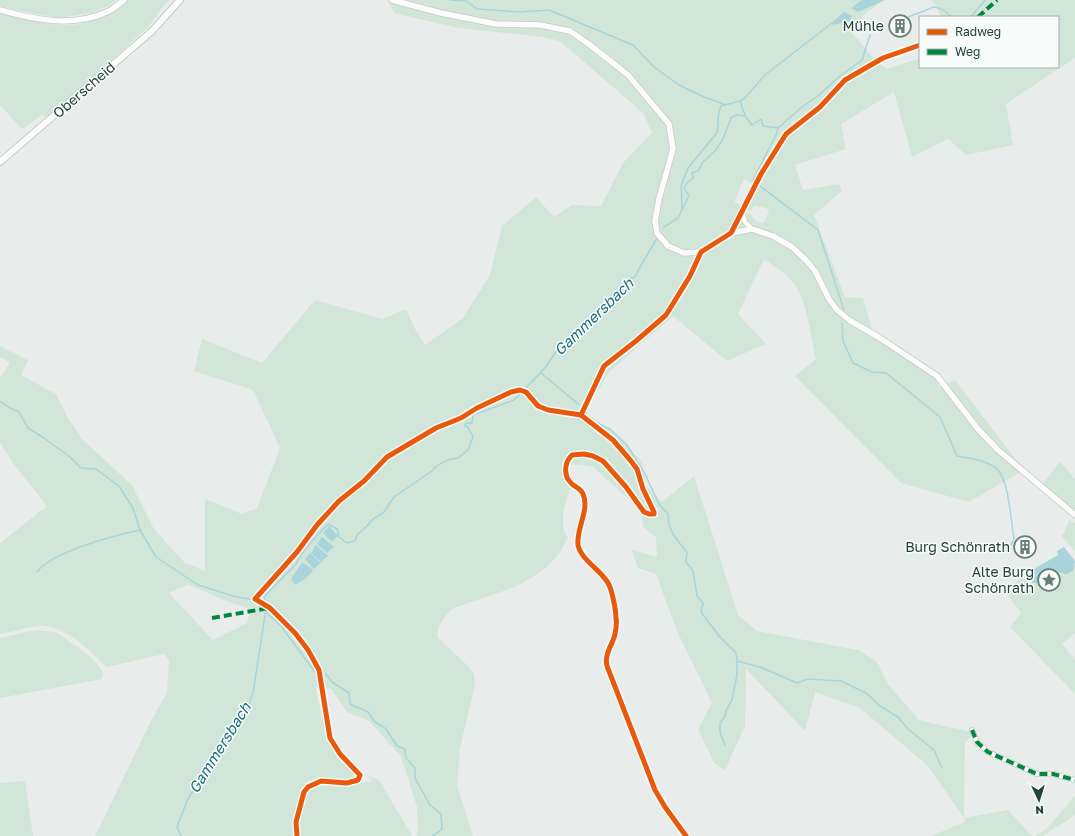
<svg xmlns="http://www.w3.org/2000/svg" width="1075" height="836" viewBox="0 0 1075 836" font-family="'Golos Text',sans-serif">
<rect width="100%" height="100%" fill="#e8edeb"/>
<g fill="#d1e6d8" fill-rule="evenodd">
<polygon points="0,0 116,0 108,6 92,13 58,18 0,7"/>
<path d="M128 0H170L164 5 149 26 49 117 42 115 22 129 0 105V12C46 27 88 36 128 0Z"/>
<path d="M388 0H884L865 14 852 33 876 61 887 69 920 58V67H1058V17H941L935 5 931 0H1075V58L1006 104 1013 145 966 155 948 139 912 157 894 92 841 124 846 149 795 165 803 190 839 184 842 191 814 215 845 297 863 298 875 339 935 378 939 387 955 380 1024 470 969 502 901 483 795 376 816 359C811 338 807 302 795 285 787 274 774 266 764 259L738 314 766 344 727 361 673 316 609 372 585 412 617 435 642 462 646 485 662 502 694 476 738 615 757 631 858 650 877 662 888 684 919 720 974 733 965 743 964 818 1008 810 1032 836H931L965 822 964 818 927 765 860 708 815 692 805 731 746 669 745 726 725 770 714 763 698 729 712 703 677 631 656 574 638 568 632 550 657 557 656 537 643 527 641 510 593 467 581 465 566 464 565 471 572 484C566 500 557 522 568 538 564 543 562 551 557 556 532 587 490 595 454 608 446 614 435 627 438 638L468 666 474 674 475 684 472 698 460 748 457 785 473 836H416L418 832 417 807 401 756 369 721 347 712 331 689 315 687 328 740 337 756 353 772 354 778 347 780 320 777 305 783 293 821 294 836H95L152 719 167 693 169 660 164 654 107 667C90 651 65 624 40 626 26 627 13 632 0 634V543L47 506 13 463 0 442V376L1 377 10 362 0 357V346L28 360 21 375 56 394 68 418 82 439 132 485 154 529 184 562 205 571V499L242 514 257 508 280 448 253 390 194 371 202 339 262 363 315 300 382 319 406 309 415 329 425 345 463 318 490 275 502 226 536 197 554 217 572 205 601 206 623 163 652 133 643 113 561 42 543 37 458 28 394 13ZM744 179 752 183 751 185 753 186 749 193H747L741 205 734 202ZM754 206 764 207 769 210 767 217 763 223 756 221 750 214H744L745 210H751ZM304 563 312 569 295 585 292 579ZM187 584 231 603 256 611 249 615 247 623 213 640 169 593 188 585Z"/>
<polygon points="1060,462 1075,479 1075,512 1042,485"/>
<polygon points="1069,520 1075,523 1075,552 1061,535 1064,533"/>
<path d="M1075 569V633L1062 644 1075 660V694L1010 627 1021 613 1005 591 1024 576 1033 583 1042 584C1051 577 1056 569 1066 576Z"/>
<polygon points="36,630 56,632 87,654 99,666 103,673 102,679 0,698 0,638"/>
<polygon points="368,776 379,780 412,836 300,836 299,822 306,797 311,789 321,784 347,787 360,783 373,781"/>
<polygon points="25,781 33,836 0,836 0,783"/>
<polygon points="1075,795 1075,815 1043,836 1035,836 1048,828"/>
</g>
<g fill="#a9d4db">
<polygon points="862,0 885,0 858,12 851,8"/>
<polygon points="844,12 852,16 850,21 833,25 832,23"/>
<polygon points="329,526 338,536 332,542 323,533"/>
<polygon points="322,537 334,547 327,553 317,544"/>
<polygon points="316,545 328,556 321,562 311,553"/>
<path d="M1064 547 1075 561 1074 570 1066 575C1056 568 1050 577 1042 584L1033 583 1029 575 1034 569 1058 555 1057 551Z"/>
<polygon points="310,553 321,563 314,569 305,559"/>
<polygon points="304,563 312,569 313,571 305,579 295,585 291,579 301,564"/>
</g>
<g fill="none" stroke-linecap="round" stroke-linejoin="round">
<g stroke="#a9d4db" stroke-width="1.5">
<polyline points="450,0 466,1 477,9 519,12 549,10 633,45 654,67 679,85 704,97 726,105"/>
<polyline points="971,17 985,0"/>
<polyline points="903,19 934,7 942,9 952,17"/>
<polyline points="740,101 744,99 765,75 832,23"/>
<polyline points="753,180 776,135 778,128"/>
<polyline points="760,186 818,230 844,310"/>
<path d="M682 209 681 186 688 168 716 134C720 124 716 117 721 106L740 101 745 115"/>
<polyline points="664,227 678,218 689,195 684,189 686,184 693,178 692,173 699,170 702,163 715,151 723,139 731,118 736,115 745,116 752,125 761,119 763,126 778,128 802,107 819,95 839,77 862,60 870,35"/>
<path d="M842 323 843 341 853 363 872 372 886 373 940 417 957 456C969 458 990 461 998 470 1009 482 1011 522 1014 539L1011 545"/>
<polyline points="541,373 578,404"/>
<polyline points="524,390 545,368 557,350 560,347 572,342 590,324 597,315 602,306 629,279 635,277 639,269 657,238"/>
<polyline points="0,401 10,408 19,412 28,428 44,438 70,457 81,468 96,469 119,486 133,508 140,530 156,557 198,585 237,597 254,600"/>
<path d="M585 411 588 419 610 429 627 445 646 476 659 504 668 514C668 531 676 539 687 552L686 562 693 571 697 596 703 603 701 612 719 636 736 653 737 661 760 667 797 683 808 679 841 681 866 693 880 706 898 717 908 729 934 750 942 768"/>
<path d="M37 572C51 552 116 535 140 530"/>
<path d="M266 605 264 597 296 564C303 549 317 536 328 524L337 529 339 537 347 543 355 541 357 535 367 526 373 519 384 512 394 497 432 471C437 464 450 458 458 458L468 450 473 437 468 427 465 426 466 423H472L473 415 514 400 521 393"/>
<polyline points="266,612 281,626 315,672"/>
<polyline points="326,674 332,682 349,693 350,704 368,712 375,722 386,729 397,746 405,749 406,758 415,768 415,778 430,805 441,814 442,829 433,836"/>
<polyline points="725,745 720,732 720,723 725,716 726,711 732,700 737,675 737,662"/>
<polyline points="181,836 177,827 187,801 209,763 248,707 253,693 266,609"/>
</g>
<g stroke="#c5cac8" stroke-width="6">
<g id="minor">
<polyline points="742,211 745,222 752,229"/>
<polyline points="731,233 761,174 786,134 820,107 845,80 883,58"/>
<path d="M581 415 613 440 631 461 637 469 643 489 654 512V514H649L644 512 626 487 603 461 593 456 584 454 572 455C564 463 563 476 572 484 576 488 581 488 583 494 590 510 576 528 578 545 581 560 601 570 608 583 612 589 616 611 616 618 617 623 616 629 615 634 613 644 604 654 607 666L655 790 665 807 686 836"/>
<polyline points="255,599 270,608 295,633 308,650 319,670 330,738 340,754 360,775 358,780 347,783 321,781 308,787 304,792 296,822 297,836"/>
<polyline points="972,730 977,742 988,752 1037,774 1053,774 1075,780"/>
</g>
</g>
<g stroke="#c5cac8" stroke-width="7">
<g id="tertiary">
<polyline points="392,0 441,13 496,24 540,25 570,31 590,45 628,75 669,124 673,149 659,199 655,221 657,233 668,246 684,253 701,252 731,233 752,229 773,236 792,247 806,260 815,271 829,299 837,310 849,320 880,338 937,376 978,429 998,450 1075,515"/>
<path d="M0 10C35 20 74 28 109 11 114 8 119 4 124 0"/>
</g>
</g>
<g stroke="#c3cbc8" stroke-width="8">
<polyline id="secondary" points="0,162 152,31 180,0"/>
</g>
<use href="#minor" stroke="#fcfcfc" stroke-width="4.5"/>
<use href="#tertiary" stroke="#fcfcfc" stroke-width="5.5"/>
<use href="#secondary" stroke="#fcfcfc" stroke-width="6"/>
<g stroke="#00873e" stroke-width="4" stroke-dasharray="8 4" stroke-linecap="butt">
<polyline points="978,17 997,0"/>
<polyline points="212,618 269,608"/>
<polyline points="972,730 977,742 988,752 1037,774 1053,774 1075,780"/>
</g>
<g stroke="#f7fbf9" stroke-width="8">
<g id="cycleway">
<path d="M581 415 613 440 631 461 637 469 643 489 654 512V514H649L644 512 626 487 603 461 593 456 584 454 572 455C564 463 563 476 572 484 576 488 581 488 583 494 590 510 576 528 578 545 581 560 601 570 608 583 612 589 616 611 616 618 617 623 616 629 615 634 613 644 604 654 607 666L655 790 665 807 686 836"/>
<polyline points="581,415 604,366 636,341 666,315 690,276 701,252 731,233 761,174 786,134 820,107 845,80 883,58 920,45"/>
<polyline points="297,836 296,822 304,792 308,787 321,781 347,783 358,780 360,775 340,754 330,738 319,670 308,650 295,633 270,608 255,599 297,552 317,525 339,501 364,481 387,457 436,428 461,418 477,408 511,392 520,390 526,392 538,406 548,410 581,415"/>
</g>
</g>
<use href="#cycleway" stroke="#e8590c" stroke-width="5"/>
</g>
<defs>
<g id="building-ring" transform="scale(1.15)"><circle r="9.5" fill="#f7fbf9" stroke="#697e78" stroke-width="1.5"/><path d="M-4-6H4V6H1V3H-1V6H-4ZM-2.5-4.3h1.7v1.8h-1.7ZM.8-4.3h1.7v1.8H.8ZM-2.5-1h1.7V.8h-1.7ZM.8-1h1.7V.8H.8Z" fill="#697e78"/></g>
<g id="sight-ring" transform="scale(1.15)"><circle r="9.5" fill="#f7fbf9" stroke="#697e78" stroke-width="1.5"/><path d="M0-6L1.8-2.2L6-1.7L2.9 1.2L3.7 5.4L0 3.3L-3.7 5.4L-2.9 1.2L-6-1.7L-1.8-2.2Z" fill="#697e78"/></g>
</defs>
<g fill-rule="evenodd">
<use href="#building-ring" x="900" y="26"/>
<use href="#building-ring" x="1025" y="547"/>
<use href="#sight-ring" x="1049" y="580"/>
</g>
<g text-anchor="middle" stroke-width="3" stroke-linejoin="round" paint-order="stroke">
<g font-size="14" fill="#24423a" stroke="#f7fbf9" text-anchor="end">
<text x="884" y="31">Mühle</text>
<text x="1010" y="552">Burg Schönrath</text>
<text x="1034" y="577">Alte Burg<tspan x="1034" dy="16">Schönrath</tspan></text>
</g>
<g font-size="14" fill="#24423a" stroke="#f7fbf9">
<text transform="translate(84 90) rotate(-41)" y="5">Oberscheid</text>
</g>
<g font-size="15" font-style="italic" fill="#1c6f80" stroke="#f7fbf9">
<text transform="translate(594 317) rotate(-44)" y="5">Gammersbach</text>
<text transform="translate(220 748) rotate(-58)" y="5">Gammersbach</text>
</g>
</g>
<rect x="919" y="16" width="140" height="52" fill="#f7fbf9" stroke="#a3b1ad"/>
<rect x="927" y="29" width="20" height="6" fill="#e8590c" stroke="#a3b1ad"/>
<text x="955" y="36" font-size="12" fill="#24423a">Radweg</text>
<rect x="927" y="49" width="20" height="6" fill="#00873e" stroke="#a3b1ad"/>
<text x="955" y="56" font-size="12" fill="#24423a">Weg</text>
<g transform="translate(1039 800) rotate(176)" stroke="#f7fbf9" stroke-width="3" paint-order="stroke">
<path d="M0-3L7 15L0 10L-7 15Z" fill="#24423a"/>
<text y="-6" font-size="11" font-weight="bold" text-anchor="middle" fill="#24423a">N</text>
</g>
</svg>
